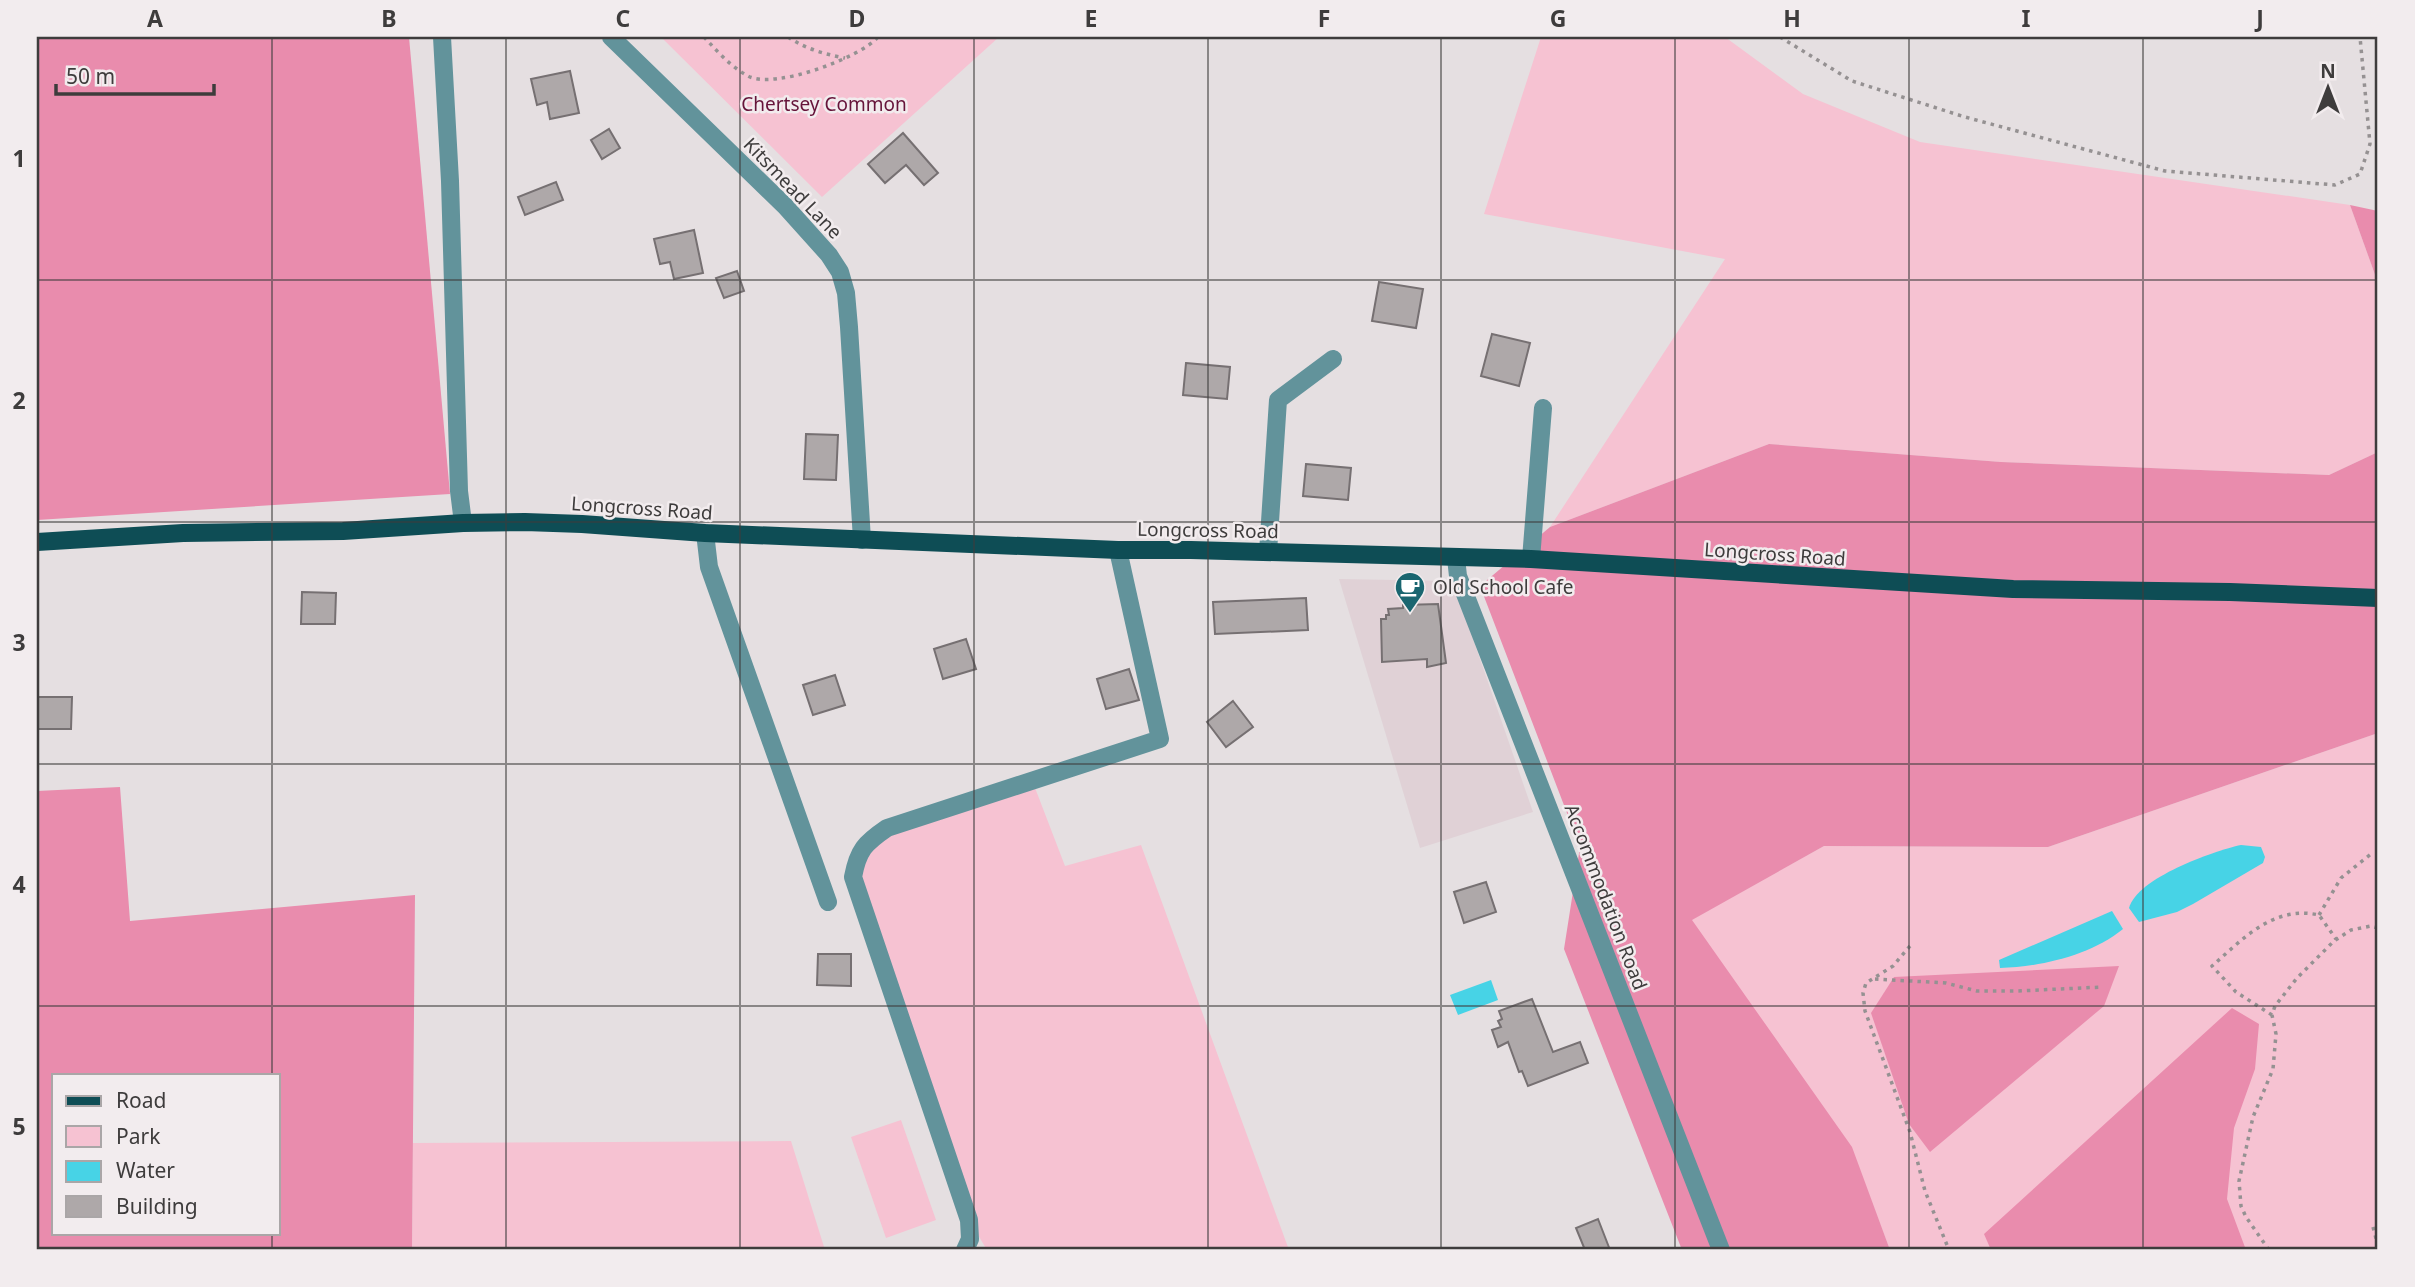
<svg xmlns="http://www.w3.org/2000/svg" width="2415" height="1287" viewBox="0 0 2415 1287" font-family="'Noto Sans',sans-serif">
<rect width="100%" height="100%" fill="#e5dfe1"/>
<polygon fill="#e0d1d6" points="1339,579 1453,581 1533,812 1420,848"/>
<g fill="#f6c2d2">
<polygon points="661,37 999,37 822,197"/>
<polygon points="1541,37 1725,37 1803,94 1920,142 2350,205 2378,283 2378,452 2329,475 2001,462 1769,444 1550,527 1725,259 1484,214"/>
<polygon points="2378,733 2378,1250 1890,1250 1851,1147 1691,920 1824,846 2048,847"/>
<polygon points="1032,780 1065,866 1141,845 1289,1250 987,1250 969,1220 853,877 867,842"/>
<polygon points="901,1120 936,1220 886,1238 851,1137"/>
<polygon points="791,1141 825,1250 412,1250 413,1143"/>
</g>
<g fill="#e98cad" fill-rule="evenodd">
<polygon points="37,37 409,37 450,494 37,520"/>
<polygon points="2350,205 2378,211 2378,283"/>
<polygon points="1769,444 2001,462 2329,475 2378,452 2378,733 2048,847 1824,846 1692,920 1852,1147 1890,1250 1682,1250 1564,949 1580,847 1480,586 1550,527"/>
<path d="M120 787 130 921 415 895 412 1250H37V791ZM54 1075H278V1233H54Z"/>
<polygon points="2119,966 2104,1006 1930,1152 1909,1124 1871,1013 1894,977"/>
<polygon points="2232,1008 2259,1024 2255,1069 2234,1128 2227,1199 2246,1250 1991,1250 1984,1234"/>
</g>
<g fill="#47d3e6">
<path d="M2241 845 2261 847 2265 857 2263 863 2193 904 2177 912 2139 922 2129 908C2137 878 2213 851 2241 845Z"/>
<path d="M2112 911 2123 929C2091 955 2041 967 2000 968L1999 960Z"/>
<polygon points="1491,980 1498,1000 1458,1015 1450,995"/>
</g>
<g fill="#aea8a9" stroke="#767072" stroke-width="2">
<polygon points="570,71 579,113 550,119 547,102 537,105 531,79"/>
<polygon points="609,129 620,148 602,159 591,140"/>
<polygon points="903,133 938,173 924,185 906,165 885,183 868,164"/>
<polygon points="556,182 563,200 525,215 518,197"/>
<polygon points="694,230 703,273 674,279 670,262 660,264 654,239"/>
<polygon points="737,271 744,291 724,298 716,278"/>
<polygon points="1379,282 1423,289 1416,328 1372,321"/>
<polygon points="1492,334 1530,343 1519,386 1481,376"/>
<polygon points="1186,363 1230,367 1227,399 1183,395"/>
<polygon points="806,434 838,435 836,480 804,479"/>
<polygon points="1306,464 1351,468 1348,500 1303,496"/>
<polygon points="302,592 336,593 335,624 301,624"/>
<polygon points="1306,598 1308,630 1215,634 1213,602"/>
<polygon points="1438,604 1446,663 1427,667 1427,659 1382,662 1381,619 1386,619 1386,615 1389,615 1388,609 1403,608 1403,605"/>
<polygon points="966,639 976,669 943,679 934,649"/>
<polygon points="1129,669 1139,700 1106,709 1097,679"/>
<polygon points="835,675 845,705 813,715 803,685"/>
<polygon points="38,697 72,697 71,729 37,729"/>
<polygon points="1233,701 1253,727 1226,747 1207,722"/>
<polygon points="1486,882 1496,912 1464,923 1454,892"/>
<polygon points="818,954 851,954 851,986 817,985"/>
<polygon points="1532,999 1553,1052 1580,1042 1588,1063 1528,1086 1522,1071 1519,1072 1508,1042 1498,1047 1492,1030 1501,1027 1498,1021 1502,1019 1499,1011"/>
<polygon points="1598,1219 1610,1250 1585,1250 1576,1228"/>
</g>
<g fill="none" stroke-linecap="round" stroke-linejoin="round">
<g stroke="#959192" stroke-width="3.5" stroke-dasharray="3.5 5" stroke-linecap="butt">
<path d="M704 37C717 51 731 67 748 76 774 90 860 58 878 37"/>
<path d="M788 37C806 49 824 54 845 58"/>
<polyline points="1780,37 1852,81 1965,117 2165,171 2335,185 2360,174 2370,144 2360,37"/>
<polyline points="2319,915 2341,878 2371,854"/>
<polyline points="1910,946 1893,966 1866,983 1863,993 1865,1011 1910,1132 1925,1191 1949,1250"/>
<polyline points="1875,979 1946,983 1977,991 2017,991 2103,987"/>
<path d="M2272 1015 2236 992 2212 966C2243 939 2273 905 2319 915L2336 939"/>
<polyline points="2373,1227 2378,1246"/>
<polyline points="2269,1250 2246,1217 2241,1206 2239,1181 2253,1117 2273,1069 2276,1034 2272,1015 2275,1006 2297,978 2334,941 2351,930 2371,926 2378,928"/>
</g>
<g stroke="#62939b" stroke-width="18">
<polyline points="442,37 450,181 459,491 463,523"/>
<polyline points="611,37 785,206 829,255 840,272 846,293 849,327 862,540"/>
<polyline points="705,533 709,567 828,902"/>
<polyline points="1268,552 1278,400 1333,359"/>
<polyline points="1456,558 1458,576 1721,1250"/>
<polyline points="1531,559 1543,408"/>
<path d="M965 1250 970 1239 969 1220 853 877C858 850 865 843 887 828L1160 739 1118 550"/>
</g>
<polyline stroke="#0e4d55" stroke-width="18" points="37,542 183,533 343,531 463,523 525,522 582,524 705,533 1118,550 1191,550 1531,559 2013,589 2230,592 2378,598"/>
</g>
<path fill="none" stroke="#3e3c3c" stroke-width="2" stroke-opacity="0.55" d="M272 37V1075M506 37V1250M740 37V1250M974 37V1250M1208 37V1250M1441 37V1250M1675 37V1250M1909 37V1250M2143 37V1250M37 280H2378M37 522H2378M37 764H2378M37 1006H2378M272 1233V1250"/>
<defs>
<g id="cafe-pin" transform="scale(1.575)"><path d="M0 17L-7.5 6A9.5 9.5 0 1 1 7.5 6Z" fill="#1a6670" stroke="#f2ecee"/><path d="M-5.5-4.5H6V0H3Q3 3.5 0 3.5H-2.5Q-5.5 3.5-5.5 0ZM3-3.2v2h1.7v-2ZM-6 4.5H4V6H-6Z" fill="#fff"/></g>
</defs>
<g fill-rule="evenodd">
<use href="#cafe-pin" x="1410" y="587"/>
</g>
<g text-anchor="middle" stroke-width="5" stroke-linejoin="round" paint-order="stroke">
<g font-size="19" fill="#66143a" stroke="#f2ecee">
<text x="824" y="111">Chertsey Common</text>
</g>
<g font-size="19" fill="#3e3c3c" stroke="#f2ecee">
<text transform="translate(793 188) rotate(46)" y="7">Kitsmead Lane</text>
<text transform="translate(642 508) rotate(4)" y="7">Longcross Road</text>
<text transform="translate(1208 530) rotate(1)" y="7">Longcross Road</text>
<text transform="translate(1775 554) rotate(4)" y="7">Longcross Road</text>
<text transform="translate(1606 897) rotate(69)" y="7">Accommodation Road</text>
</g>
<g font-size="19" fill="#3e3c3c" stroke="#f2ecee" text-anchor="start">
<text x="1433" y="594">Old School Cafe</text>
</g>
</g>
<rect width="2415" height="1287" fill="none" stroke="#f2ecee" stroke-width="77"/>
<rect x="52" y="1074" width="228" height="161" fill="#f2ecee" stroke="#aaa6a7" stroke-width="2"/>
<rect x="66" y="1096" width="35" height="10" fill="#0e4d55" stroke="#aaa6a7" stroke-width="2"/>
<text x="116" y="1108" font-size="21" fill="#3e3c3c">Road</text>
<rect x="66" y="1126" width="35" height="21" fill="#f6c2d2" stroke="#aaa6a7" stroke-width="2"/>
<text x="116" y="1144" font-size="21" fill="#3e3c3c">Park</text>
<rect x="66" y="1161" width="35" height="21" fill="#47d3e6" stroke="#aaa6a7" stroke-width="2"/>
<text x="116" y="1178" font-size="21" fill="#3e3c3c">Water</text>
<rect x="66" y="1196" width="35" height="21" fill="#aea8a9" stroke="#aaa6a7" stroke-width="2"/>
<text x="116" y="1214" font-size="21" fill="#3e3c3c">Building</text>
<g transform="translate(2328 88)" stroke="#f2ecee" stroke-width="5" paint-order="stroke">
<path d="M0-5L12 26L0 18L-12 26Z" fill="#3e3c3c"/>
<text y="-10" font-size="19" font-weight="bold" text-anchor="middle" fill="#3e3c3c">N</text>
</g>
<path d="M56 84v10h158v-10" fill="none" stroke="#3e3c3c" stroke-width="3.5"/>
<text x="66" y="84" font-size="21" fill="#3e3c3c" stroke="#f2ecee" stroke-width="5" paint-order="stroke">50 m</text>
<rect x="38" y="38" width="2338" height="1210" fill="none" stroke="#3e3c3c" stroke-width="2.5"/>
<g font-size="23" text-anchor="middle" font-weight="bold" fill="#3e3c3c">
<text x="155" y="27">A</text>
<text x="389" y="27">B</text>
<text x="623" y="27">C</text>
<text x="857" y="27">D</text>
<text x="1091" y="27">E</text>
<text x="1324" y="27">F</text>
<text x="1558" y="27">G</text>
<text x="1792" y="27">H</text>
<text x="2026" y="27">I</text>
<text x="2260" y="27">J</text>
<text x="19" y="167">1</text>
<text x="19" y="409">2</text>
<text x="19" y="651">3</text>
<text x="19" y="893">4</text>
<text x="19" y="1135">5</text>
</g>
</svg>
